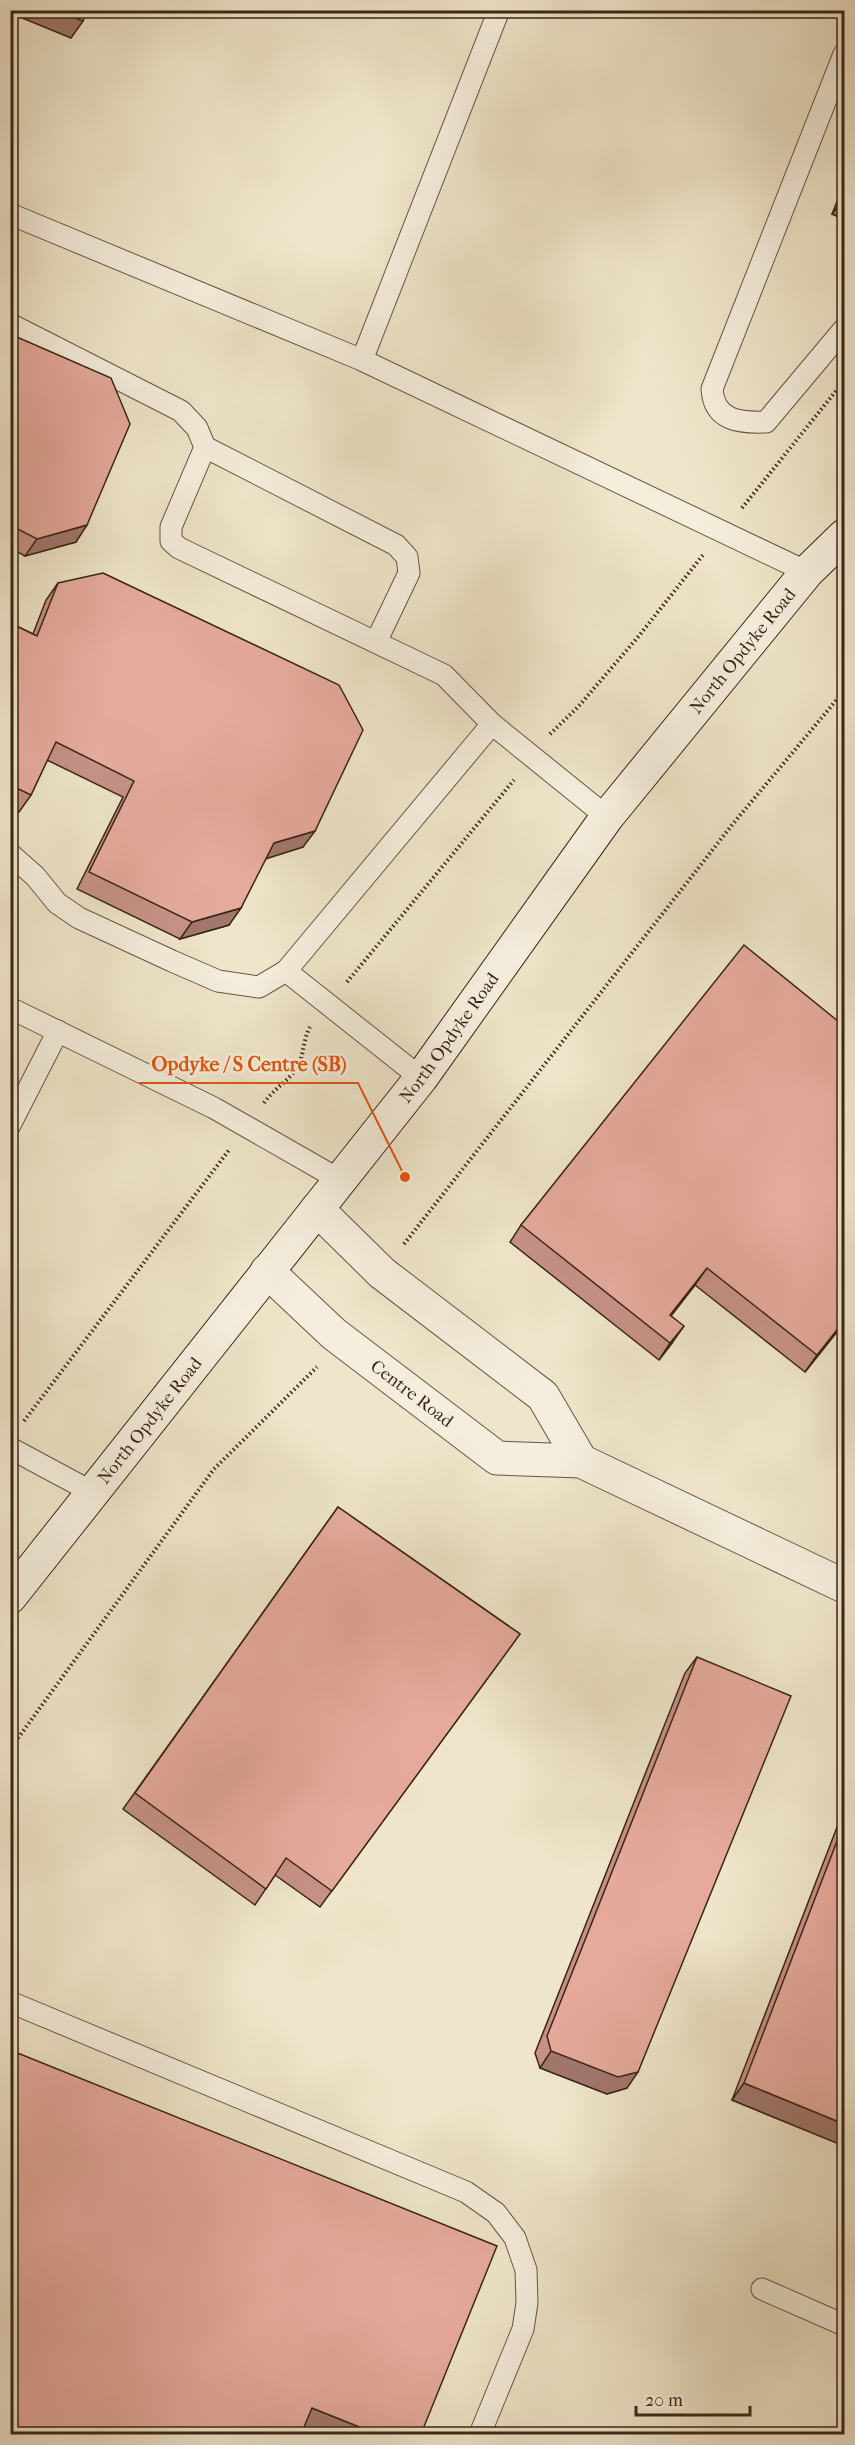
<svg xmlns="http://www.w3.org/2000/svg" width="855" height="2445" viewBox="0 0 855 2445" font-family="'IM FELL French Canon',serif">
<rect width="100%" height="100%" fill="#efe5ca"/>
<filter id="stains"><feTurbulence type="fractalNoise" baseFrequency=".00333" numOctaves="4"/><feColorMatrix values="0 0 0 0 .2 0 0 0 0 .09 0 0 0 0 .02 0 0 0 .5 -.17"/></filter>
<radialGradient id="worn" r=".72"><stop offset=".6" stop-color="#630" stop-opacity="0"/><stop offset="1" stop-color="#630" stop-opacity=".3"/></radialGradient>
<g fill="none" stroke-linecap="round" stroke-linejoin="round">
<g stroke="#685544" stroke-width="23">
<g id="service">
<path d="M844 54 712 389C714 421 740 423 766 422L844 329"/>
<polyline points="10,214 362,360 807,572"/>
<polyline points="10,324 181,411 197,428 205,447 171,527 171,541 179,548 444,675 492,724 607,817"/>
<polyline points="362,360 499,10"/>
<polyline points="205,447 396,545 407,557 409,573 376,642"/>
<polyline points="10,854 35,876 57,903 79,918 172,961 218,981 259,987 286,971 421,1078"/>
<polyline points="286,971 492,724"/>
<polyline points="10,1008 214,1108 340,1180"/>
<polyline points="10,1125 58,1031"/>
<polyline points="10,1448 92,1492"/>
<polyline points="10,2002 466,2192 496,2213 515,2238 526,2270 527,2303 523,2329 480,2434"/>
<polyline points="762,2289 844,2325"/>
</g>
</g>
<g stroke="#685544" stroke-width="35">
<g id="minor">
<polyline points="317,1209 382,1273 543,1396 581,1461"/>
<path id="s1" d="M267 1271 334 1334 497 1458 581 1461 844 1586"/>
</g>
</g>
<g stroke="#3b2517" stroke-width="35">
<g id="secondary">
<path id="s2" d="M10 1597 421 1078 607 817 807 572 844 536"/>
</g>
</g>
<g stroke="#3b2517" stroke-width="4" stroke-dasharray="1.5 3" stroke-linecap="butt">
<polyline points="742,508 844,381"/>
<polyline points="550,734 578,707 638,637 703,555"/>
<polyline points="347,982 514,780"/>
<path d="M264 1103C274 1088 291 1080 299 1064 304 1053 303 1040 310 1027"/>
<polyline points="404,1244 732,825 844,691"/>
<polyline points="24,1421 229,1150"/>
<polyline points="10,1749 214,1469 317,1367"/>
</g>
<use href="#service" stroke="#f5eedd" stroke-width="21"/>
<use href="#minor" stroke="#f5eedd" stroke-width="33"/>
<use href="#secondary" stroke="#f5eedd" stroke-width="33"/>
</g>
<g fill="#c69287" stroke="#3b2517" stroke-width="1.5">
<polygon points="844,184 844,219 832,214"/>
<polygon points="10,334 76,542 25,556 10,548"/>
<polygon points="58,583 303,847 266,858 229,925 180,939 77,889 123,797 47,760 31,795 19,812 10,807 10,623 33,634 46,600"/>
<polygon points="844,1026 844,1323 805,1372 695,1285 671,1316 672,1343 659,1360 510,1242 521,1225"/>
<polygon points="338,1507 520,1634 320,1907 275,1875 255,1905 123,1809"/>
<polygon points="697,1657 627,2088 607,2094 540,2068 535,2053 685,1673"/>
<polygon points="844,1809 844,2146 732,2100"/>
</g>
<g fill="#a1776e" stroke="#3b2517" stroke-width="1.5">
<polygon points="10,10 56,10 83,21 71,38 10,13"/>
<polygon points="836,209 844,213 844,219 832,214"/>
<polygon points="87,525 76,542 25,556 37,539"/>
<polygon points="315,831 303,847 262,860 274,843"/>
<polygon points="241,908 229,925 180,939 192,922"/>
<polygon points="707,1268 695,1285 658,1332 670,1315"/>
<polygon points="844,1321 844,1323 805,1372 817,1355"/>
<polygon points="684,1326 672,1343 659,1360 670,1343"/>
<polygon points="551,2051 638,2072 627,2088 607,2094 540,2068"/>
<polygon points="744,2083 844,2124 844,2146 732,2100"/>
<polygon points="312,2408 377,2434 324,2434 300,2425"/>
</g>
<g fill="#e6aa9d" stroke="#3b2517" stroke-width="1.5">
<polygon points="56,10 87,10 83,21"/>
<polygon points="844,188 844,213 836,209"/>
<polygon points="10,334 111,378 130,424 87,525 37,539 10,525"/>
<polygon points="103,573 339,685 363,730 315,831 274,843 241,908 192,922 89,872 134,781 56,742 31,795 10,785 10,623 37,636 58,583"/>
<polygon points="744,945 844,1026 844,1321 817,1355 707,1268 670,1315 684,1326 670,1343 521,1225"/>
<polygon points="338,1507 520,1634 332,1891 286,1858 266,1889 135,1793"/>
<polygon points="697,1657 791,1696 638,2072 618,2077 551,2051 547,2036"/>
<polygon points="844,1823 844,2124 744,2083"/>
<polygon points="10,2050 497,2246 421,2434 377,2434 312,2408 301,2434 10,2434"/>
</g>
<g text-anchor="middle" stroke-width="5" stroke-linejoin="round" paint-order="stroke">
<g font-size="18" fill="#3b2517" stroke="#f5eedd">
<text dy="6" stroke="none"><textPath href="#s2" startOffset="1197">North Opdyke Road</textPath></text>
<text dy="6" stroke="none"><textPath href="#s2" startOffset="711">North Opdyke Road</textPath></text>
<text dy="6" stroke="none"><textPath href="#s1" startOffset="190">Centre Road</textPath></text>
<text dy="6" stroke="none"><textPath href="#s2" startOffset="225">North Opdyke Road</textPath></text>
</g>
</g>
<path fill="none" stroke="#df560d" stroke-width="2" d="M405 1177L358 1083H139"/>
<circle fill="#df560d" stroke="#f5eedd" stroke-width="2" cx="405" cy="1177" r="6"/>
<g font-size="20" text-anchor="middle" font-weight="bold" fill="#df560d" stroke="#f5eedd" stroke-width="5" stroke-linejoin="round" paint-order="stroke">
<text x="249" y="1071">Opdyke / S Centre (SB)</text>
</g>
<rect width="855" height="2445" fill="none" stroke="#efe5ca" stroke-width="36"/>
<rect x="12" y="12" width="831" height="2421" fill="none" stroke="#3b2517" stroke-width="3"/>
<rect x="18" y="18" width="819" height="2409" fill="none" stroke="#3b2517" stroke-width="1.5"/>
<path d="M636 2406v9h114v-9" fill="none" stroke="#3b2517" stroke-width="3"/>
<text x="645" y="2406" font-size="18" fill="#3b2517" stroke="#f5eedd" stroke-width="4.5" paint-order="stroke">20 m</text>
<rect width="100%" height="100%" filter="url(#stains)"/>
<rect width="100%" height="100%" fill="url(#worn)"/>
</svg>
